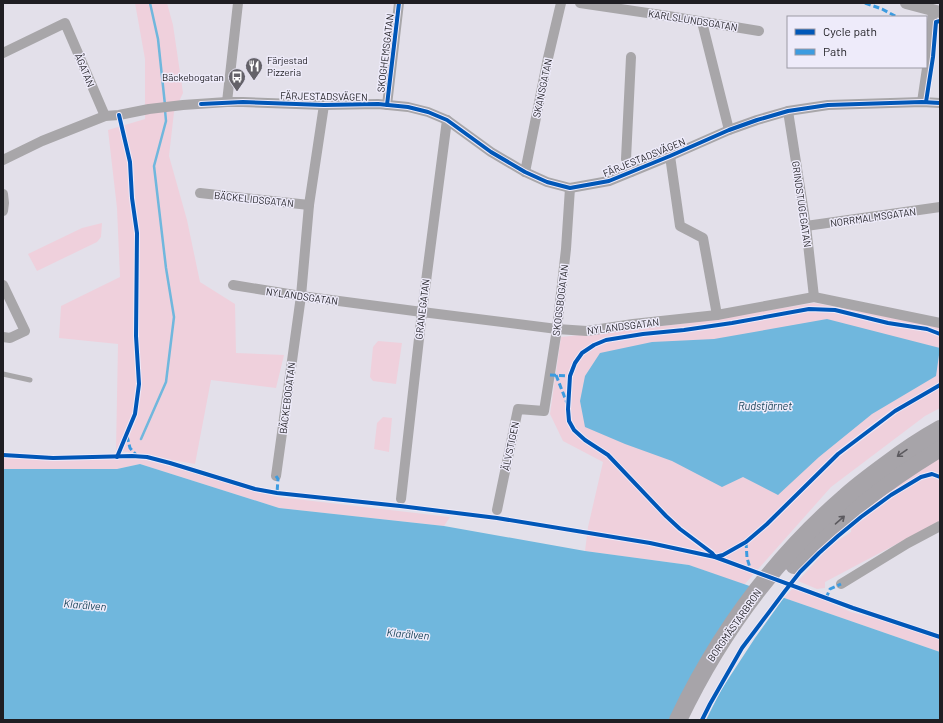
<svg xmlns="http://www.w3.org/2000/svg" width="943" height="723" viewBox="0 0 943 723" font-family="Barlow,sans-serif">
<rect width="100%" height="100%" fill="#e3e0ea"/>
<g fill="#efd0dc">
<polygon points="135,3 167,3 173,25 183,93 174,112 169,156 187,220 200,282 235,304 236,353 284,355 276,388 211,380 195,464 116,450 118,344 59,338 61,306 120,277 117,208 108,130 145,119 145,59"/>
<polygon points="102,223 101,237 97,242 37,271 28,254 82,228"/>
<polygon points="814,303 940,326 940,408 925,416 831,487 744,585 689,565 585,551 588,527 603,462 563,441 550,414 561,337 681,324"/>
<polygon points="378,341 402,343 396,384 373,381 370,377 373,347"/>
<polygon points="383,417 392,418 389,452 374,449 377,423"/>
<polygon points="940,456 940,521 825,582 825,588 817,589 798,581 830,546 851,532 853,515"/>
<polygon points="3,458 86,460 117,458 144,459 278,497 450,517 444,526 279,508 140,464 117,469 3,469"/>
<polygon points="794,587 851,612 881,620 940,639 940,652 784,598"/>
</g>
<g fill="#70b7dd">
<polygon points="827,319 940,348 936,376 872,414 819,457 778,495 743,477 722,487 672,461 625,444 585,427 580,401 585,376 600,353 652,342 714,339"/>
<polygon points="140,464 279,508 444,526 585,551 689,565 940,652 940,720 3,720 3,469 117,469"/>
</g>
<polygon fill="#e3e0ea" points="752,585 785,596 755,638 740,661 721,690 706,720 670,720"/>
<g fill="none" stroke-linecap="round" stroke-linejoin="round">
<g stroke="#70b7dd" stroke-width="2.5">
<polyline points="150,3 158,39 165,105"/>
<polyline points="141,439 166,382 174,317 166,268 154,166 166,121 165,110"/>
</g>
<polyline stroke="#a8a6a9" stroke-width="5" points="3,374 30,380"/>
<g stroke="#a8a6a9" stroke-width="10">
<polyline points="580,3 668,16 759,31"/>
<polyline points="702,22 729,130"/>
<polyline points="3,53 65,23 105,116"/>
<polyline points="227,102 238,3"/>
<polyline points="922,102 930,48 933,10"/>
<polyline points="387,105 399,3"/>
<polyline points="788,111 806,226 814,297"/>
<polyline points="670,156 680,226 703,238 717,315"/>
<polyline points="3,160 42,141 105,116 119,115 149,109 183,105 227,102 243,102 324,105 378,104 408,107 428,112 447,120 491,152 525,172 547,182 570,188 609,181 670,156 729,130 757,120 788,111 828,105 922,102 940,103"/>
<polyline points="525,172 548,58 561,3"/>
<polyline points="631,172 626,159 631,57"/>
<polyline points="200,193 309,205"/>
<polyline points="3,194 4,203 3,211"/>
<polyline points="806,226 940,207"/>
<polyline points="3,285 25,331 10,338 3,337"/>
<polyline points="233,285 301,296 422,312 557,329 587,331 633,324 717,315 814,297 940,323"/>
<polyline points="276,476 301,296 309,205 324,105"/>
<polyline points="401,499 422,312 447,120"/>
<polyline points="497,510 518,409 544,411 557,329 566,249 570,188"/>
<polyline points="841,584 908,543 940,526"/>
</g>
<polyline stroke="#a8a6a9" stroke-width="12" points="906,3 940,12"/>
<g stroke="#a7a4a9" stroke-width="18">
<path d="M794 565C802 555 812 546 822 536 859 501 897 474 940 448"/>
<path d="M678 720C718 636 774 559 844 498 857 486 872 475 887 464 904 451 922 439 940 429"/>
</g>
<g stroke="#3c9be0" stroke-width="3" stroke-dasharray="6 3" stroke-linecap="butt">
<polyline points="865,3 882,9 897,17"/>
<polyline points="550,375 570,376"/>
<polyline points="556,375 567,403"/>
<polyline points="127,436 130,448 138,457"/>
<polyline points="276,476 278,479 277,493"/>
<polyline points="746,542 747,558 751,571"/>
<polyline points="826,598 830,589 841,584"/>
</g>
<g stroke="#eeebfa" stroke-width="6">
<g id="cycleway">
<polyline points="926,102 933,57 936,22 940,21"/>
<polyline points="201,104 243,102 324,105 378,104 408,107 428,112 447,120 491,152 525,172 547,182 570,188 609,181 670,156 729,130 757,120 788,111 828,105 922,102 940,103"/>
<polyline points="387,105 399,3"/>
<polyline points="940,334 927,329 888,323 835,310 809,309 732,323 684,330 643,334 606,340 594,345 582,353 575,363 570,376 568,409 569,421 574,430 585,440 608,455 666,516 680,529 712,553 715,557 723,555 746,542 767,524 838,454 895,411 940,385"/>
<polyline points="3,455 53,458 132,456 147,457 170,463 255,489 277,493 400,506 497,518 650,543 715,557 853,608 940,637"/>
<polyline points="117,457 135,414 139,384 136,336 137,233 132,198 130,162 119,115"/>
<polyline points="702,720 710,704 742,648 785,591 800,572 819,553 838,536 861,517 891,495 921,477 932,474 940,477"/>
</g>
</g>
<use href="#cycleway" stroke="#0057b8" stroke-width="4"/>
</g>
<defs><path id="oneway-shaft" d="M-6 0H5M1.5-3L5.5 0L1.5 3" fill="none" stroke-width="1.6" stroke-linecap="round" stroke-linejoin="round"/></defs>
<g stroke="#5c5a5f">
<use href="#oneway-shaft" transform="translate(902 453) rotate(145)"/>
<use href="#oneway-shaft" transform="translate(840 520) rotate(-41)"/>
</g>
<defs>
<g id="restaurant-pin" transform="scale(0.9)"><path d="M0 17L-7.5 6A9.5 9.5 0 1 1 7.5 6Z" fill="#646269" stroke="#eeebfa"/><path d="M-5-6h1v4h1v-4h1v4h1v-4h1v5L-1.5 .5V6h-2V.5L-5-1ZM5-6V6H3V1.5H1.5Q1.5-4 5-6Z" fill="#fff"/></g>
<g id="bus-pin" transform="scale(0.9)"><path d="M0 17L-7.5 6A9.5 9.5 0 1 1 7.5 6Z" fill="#646269" stroke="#eeebfa"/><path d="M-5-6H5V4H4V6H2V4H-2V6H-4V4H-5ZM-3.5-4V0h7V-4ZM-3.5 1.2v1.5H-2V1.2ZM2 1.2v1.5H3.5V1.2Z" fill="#fff"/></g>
</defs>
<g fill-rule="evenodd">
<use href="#restaurant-pin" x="254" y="66"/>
<use href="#bus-pin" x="237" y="77"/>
</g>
<g text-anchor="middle" stroke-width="3" stroke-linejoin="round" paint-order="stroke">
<g font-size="10" fill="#1f1e23" stroke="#eeebfa">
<text transform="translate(693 20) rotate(9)" y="4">KARLSLUNDSGATAN</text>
<text transform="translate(385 53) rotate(-83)" y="4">SKOGHEMSGATAN</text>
<text transform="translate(85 70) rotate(67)" y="4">ÅGATAN</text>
<text transform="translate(542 88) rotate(-78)" y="4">SKANSGATAN</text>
<text transform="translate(324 96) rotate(1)" y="4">FÄRJESTADSVÄGEN</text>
<text transform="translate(644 157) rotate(-22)" y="4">FÄRJESTADSVÄGEN</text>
<text transform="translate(254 199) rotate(6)" y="4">BÄCKELIDSGATAN</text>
<text transform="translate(802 204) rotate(82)" y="4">GRINDSTUGEGATAN</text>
<text transform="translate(873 217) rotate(-8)" y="4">NORRMALMSGATAN</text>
<text transform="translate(302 296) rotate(8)" y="4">NYLANDSGATAN</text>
<text transform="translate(560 300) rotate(-83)" y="4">SKOGSBOGATAN</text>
<text transform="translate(422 309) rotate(-83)" y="4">GRANEGATAN</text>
<text transform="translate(623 326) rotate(-7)" y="4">NYLANDSGATAN</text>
<text transform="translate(287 398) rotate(-83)" y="4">BÄCKEBOGATAN</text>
<text transform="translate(510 446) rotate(-78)" y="4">ÄLVSTIGEN</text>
<text transform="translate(734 625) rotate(-55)" y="4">BORGMÄSTARBRON</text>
</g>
<g font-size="10" fill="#1f1e23" stroke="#eeebfa" text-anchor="start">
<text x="267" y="64">Färjestad<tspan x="267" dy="12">Pizzeria</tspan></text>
<text x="224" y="81" text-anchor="end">Bäckebogatan</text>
</g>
<g font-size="11" font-style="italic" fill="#1a4459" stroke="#eeebfa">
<text x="765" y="410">Rudstjärnet</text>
<text transform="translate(85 605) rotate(5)" y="4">Klarälven</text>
<text transform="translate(408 634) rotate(5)" y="4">Klarälven</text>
</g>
</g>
<rect width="943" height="723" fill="none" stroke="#1f1e23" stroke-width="8"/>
<rect x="787" y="16" width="140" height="52" fill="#eeebfa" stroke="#9b99a4"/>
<rect x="795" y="29" width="20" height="6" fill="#0057b8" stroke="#9b99a4"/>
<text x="823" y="36" font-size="12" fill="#1f1e23">Cycle path</text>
<rect x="795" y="49" width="20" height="6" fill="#3c9be0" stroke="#9b99a4"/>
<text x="823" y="56" font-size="12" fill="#1f1e23">Path</text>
</svg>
